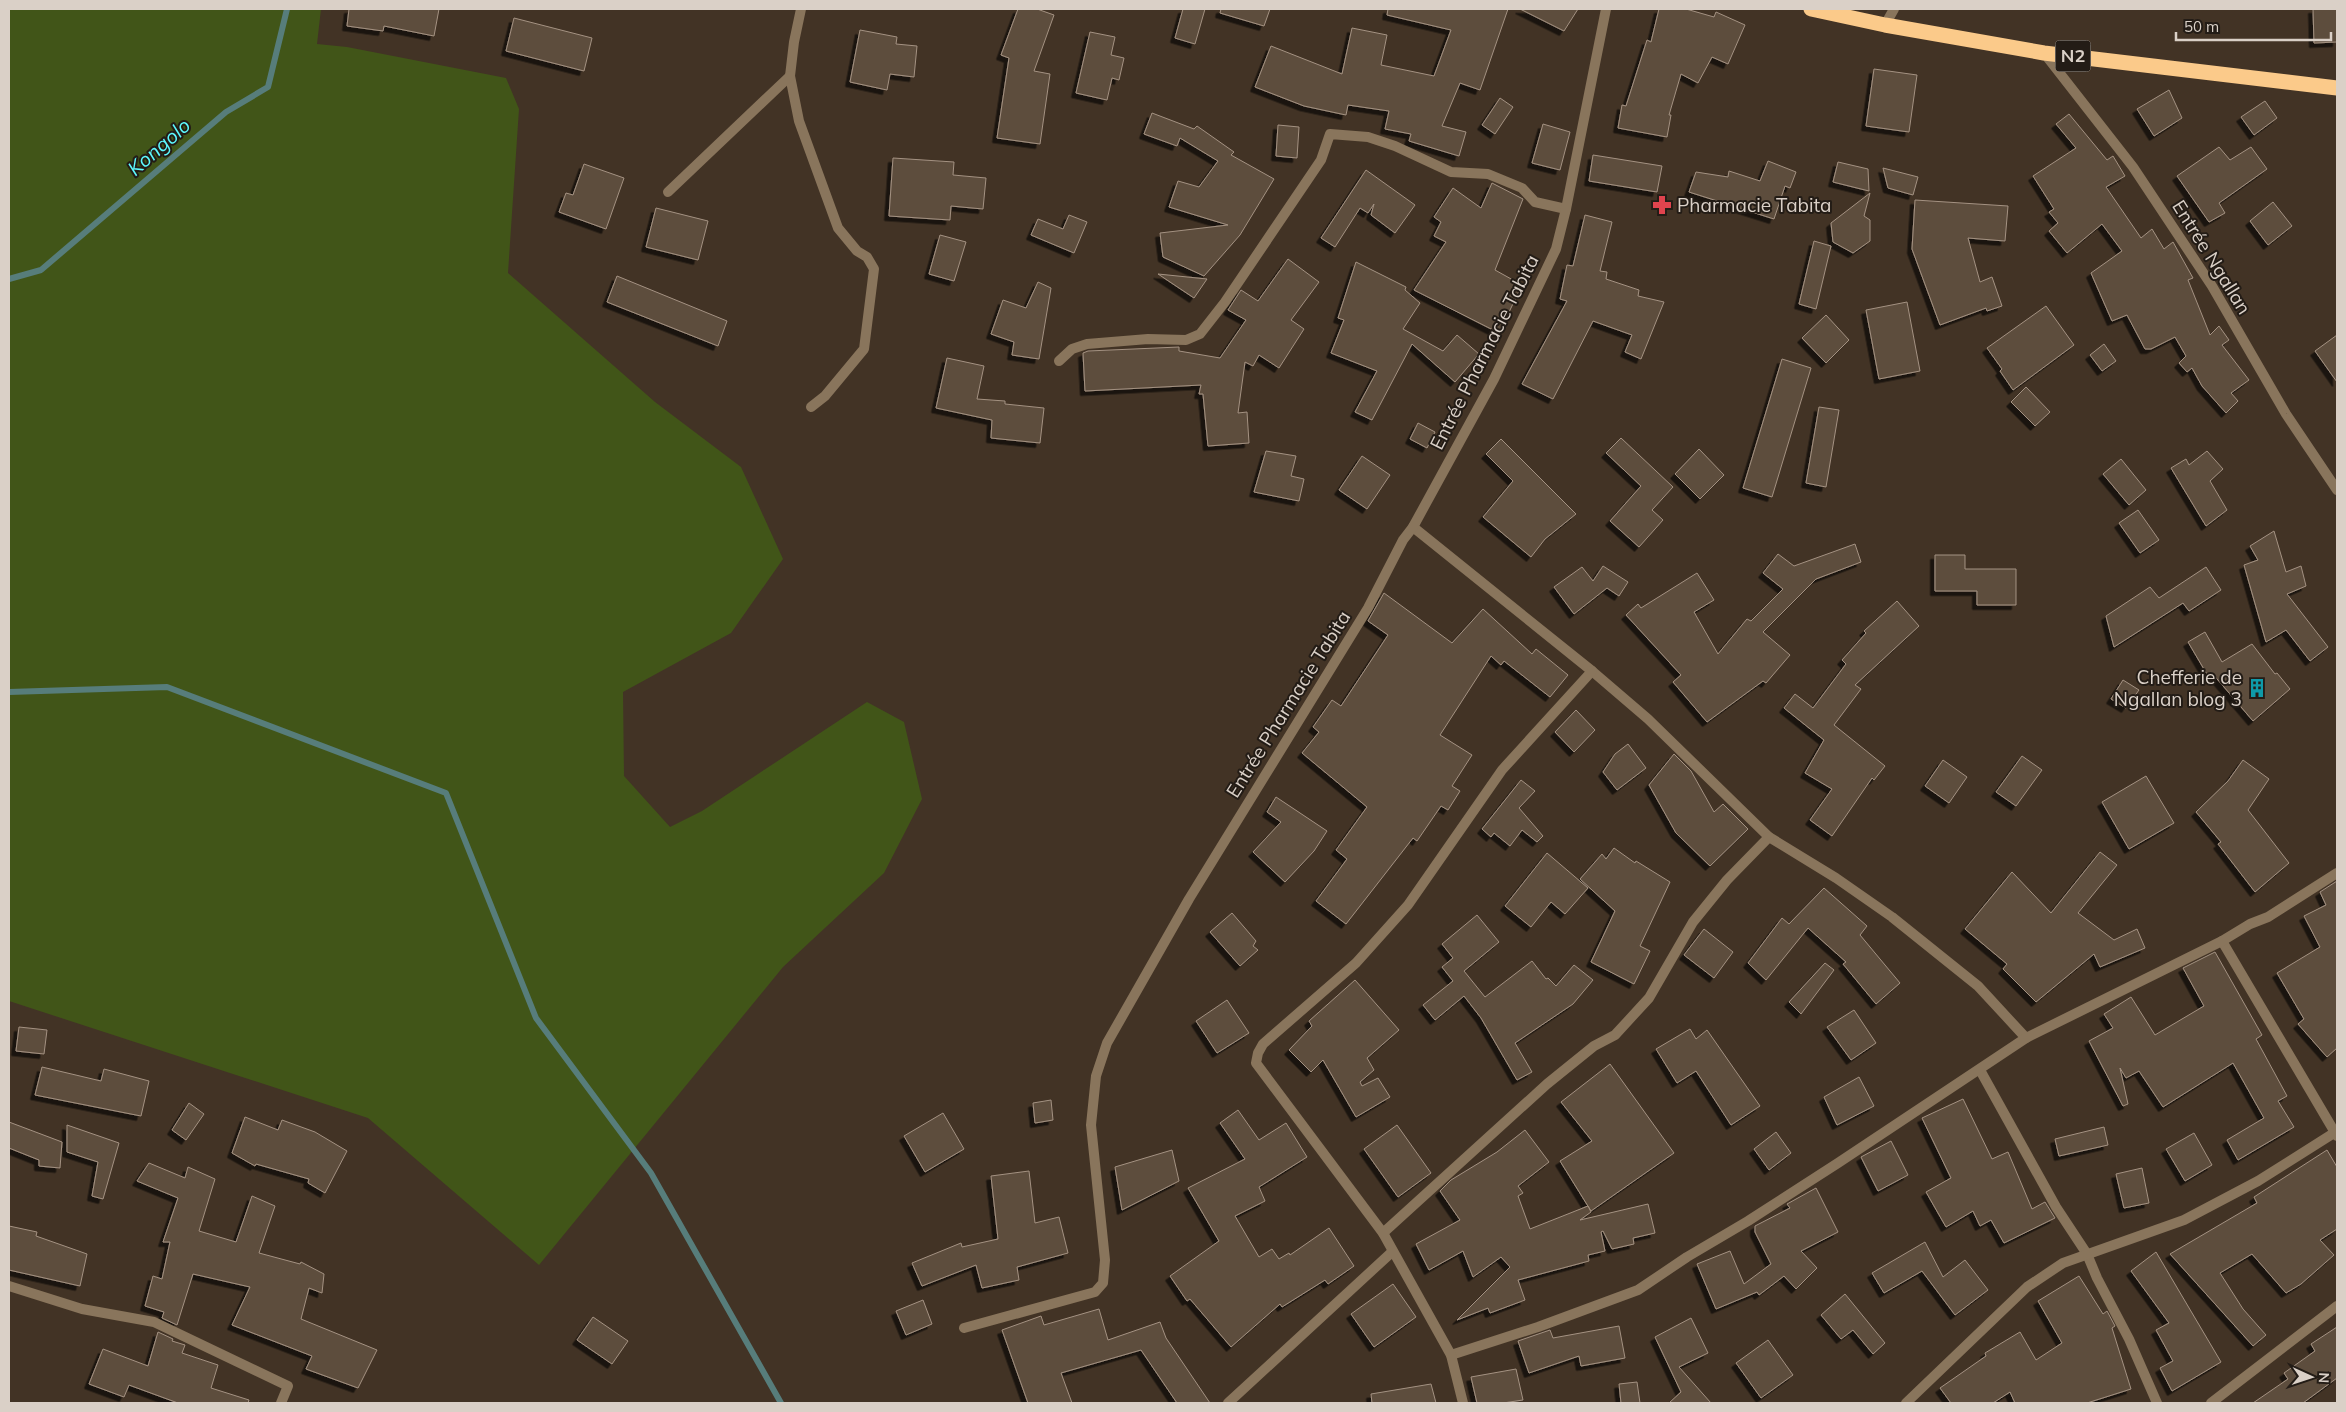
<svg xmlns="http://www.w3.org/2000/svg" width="2346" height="1412" viewBox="0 0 2346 1412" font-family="Mulish,sans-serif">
<defs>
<filter id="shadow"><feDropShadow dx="-4.5" dy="4.5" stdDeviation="0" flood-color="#0009"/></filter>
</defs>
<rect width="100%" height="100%" fill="#423325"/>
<polygon fill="#415518" points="9,9 321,9 317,44 347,47 506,78 519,109 508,273 655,402 741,467 783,559 731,633 623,692 624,776 670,827 702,811 867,702 904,722 922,799 884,873 783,967 539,1265 368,1118 9,1001"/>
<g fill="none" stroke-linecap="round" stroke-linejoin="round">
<g stroke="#577d7b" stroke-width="6">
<polyline points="9,279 41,270 226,112 268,87 287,9"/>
<polyline points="9,692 167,687 446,793 536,1018 651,1173 781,1403"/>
</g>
</g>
<g fill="#5d4d3e" stroke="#a49282" filter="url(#shadow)">
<polygon points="349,9 439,9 434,36 384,26 383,31 347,26"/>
<polygon points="1018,9 1037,9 1054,15 1034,71 1050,74 1040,144 997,138 1009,58 1001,55"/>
<polygon points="1183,9 1205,9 1195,44 1175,38"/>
<polygon points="1221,9 1270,9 1264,26 1220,13"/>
<polygon points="1388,9 1508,9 1480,90 1460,83 1442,126 1466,132 1459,156 1409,141 1411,134 1385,129 1389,111 1348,105 1346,115 1304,106 1255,87 1271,46 1342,74 1352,28 1387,35 1381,65 1434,76 1451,30 1387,15"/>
<polygon points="1520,9 1578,9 1564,31"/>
<polygon points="1659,9 1686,9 1714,17 1716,12 1745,25 1728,64 1712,57 1698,83 1681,74 1669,115 1671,115 1667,137 1618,128 1622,105 1626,106 1647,40 1651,42"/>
<polygon points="2313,9 2337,9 2337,42 2314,43"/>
<polygon points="514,18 592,38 584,71 506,51"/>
<polygon points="860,30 897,37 896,44 917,46 914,77 890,74 887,90 850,82"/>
<polygon points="1090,32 1115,37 1111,55 1124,58 1119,80 1112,78 1107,100 1076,93"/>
<polygon points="1874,69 1917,75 1909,132 1866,126"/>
<polygon points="2169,90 2182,118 2154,136 2137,109"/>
<polygon points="1500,98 1513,107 1495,134 1482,125"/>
<polygon points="2265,101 2277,118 2254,135 2241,117"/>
<polygon points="1152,113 1194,129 1197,126 1234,152 1231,155 1274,179 1240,235 1204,276 1163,257 1160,233 1228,225 1169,207 1178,181 1199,187 1218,161 1180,138 1177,146 1144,134"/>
<polygon points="2069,114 2107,160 2113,156 2125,176 2106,187 2141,238 2152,229 2164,249 2173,242 2193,278 2188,280 2210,335 2219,326 2229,340 2222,345 2249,380 2231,393 2238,401 2226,413 2202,386 2192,368 2187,372 2179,363 2186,356 2175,337 2151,349 2145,349 2127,315 2112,321 2091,273 2122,251 2102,224 2067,253 2049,231 2058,223 2049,212 2054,209 2033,176 2076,148 2056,124"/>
<polygon points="1543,124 1570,132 1560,170 1532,163"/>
<polygon points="1278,125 1299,127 1297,158 1276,156"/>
<polygon points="2219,147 2230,160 2251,147 2267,169 2219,203 2225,213 2209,222 2177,176"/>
<polygon points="1593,155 1662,166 1657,192 1589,181"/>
<polygon points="893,158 954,162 953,175 986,178 983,209 951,206 950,220 889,216"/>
<polygon points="1768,161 1796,172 1790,188 1785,186 1774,219 1689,192 1696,172 1728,177 1729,171 1760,181"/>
<polygon points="1838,162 1868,169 1869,191 1833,182"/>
<polygon points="584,164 624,178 606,229 559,212 566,193 573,195"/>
<polygon points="1883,168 1918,177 1913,195 1888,188"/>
<polygon points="1366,170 1415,205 1395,233 1371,215 1374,204 1368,213 1360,208 1335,247 1321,238"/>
<polygon points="1492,183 1523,199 1495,270 1522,285 1499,333 1414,290 1446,242 1434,236 1441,222 1434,217 1453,188 1481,208"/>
<polygon points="1870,193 1864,216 1870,220 1870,241 1853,253 1833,242 1831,223"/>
<polygon points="1915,200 2008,206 2005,241 1968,238 1980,282 1992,277 2002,306 1987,311 1986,308 1940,325 1912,249"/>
<polygon points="2273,202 2292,226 2268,245 2250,221"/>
<polygon points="656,208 708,221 698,260 646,247"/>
<polygon points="1069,215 1087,222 1074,253 1031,235 1038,219 1063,229"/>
<polygon points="1585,215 1612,222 1600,271 1607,272 1606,279 1639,290 1638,296 1664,302 1641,359 1625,352 1632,335 1593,321 1553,399 1522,384 1567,301 1560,299 1567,265 1573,266"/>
<polygon points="940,235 966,242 954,281 929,274"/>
<polygon points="1814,241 1831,246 1816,309 1799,304"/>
<polygon points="1288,259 1319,282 1291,320 1304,329 1279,368 1259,355 1253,366 1245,362 1238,413 1247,412 1249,443 1208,446 1203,394 1199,394 1201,385 1085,391 1083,353 1088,351 1179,347 1179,351 1220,358 1246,320 1228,310 1241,290 1258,301"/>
<polygon points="1356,262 1406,287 1405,290 1420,303 1403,329 1443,351 1457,335 1479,354 1455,382 1412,344 1372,420 1355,412 1377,371 1331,353 1344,320 1338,318"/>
<polygon points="1158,274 1207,279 1194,298"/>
<polygon points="617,276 727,321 718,346 607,302"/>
<polygon points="1038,282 1051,288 1039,359 1012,355 1014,342 991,334 1003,300 1026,308"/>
<polygon points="1907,302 1920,371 1879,379 1866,310"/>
<polygon points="2046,306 2074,345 2013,390 2000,371 2002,369 1987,348"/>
<polygon points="1826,315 1849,340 1826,363 1802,338"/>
<polygon points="2337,335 2337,382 2315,351"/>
<polygon points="2104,344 2116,361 2102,371 2090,355"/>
<polygon points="947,358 984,366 977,399 1005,401 1005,404 1044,408 1040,443 991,438 992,420 936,408"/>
<polygon points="1782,359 1811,368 1772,497 1743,488"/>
<polygon points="2026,387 2050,412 2035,426 2011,402"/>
<polygon points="1819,407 1839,410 1826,487 1806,483"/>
<polygon points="1418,423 1435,432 1427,448 1410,439"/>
<polygon points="1621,438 1673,487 1652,510 1663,520 1639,547 1610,521 1641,486 1606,453"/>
<polygon points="1501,439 1576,514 1545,539 1531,557 1483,517 1513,481 1486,454"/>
<polygon points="1699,449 1724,475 1700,499 1675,474"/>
<polygon points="1266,451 1296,456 1291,476 1304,479 1299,501 1254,492"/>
<polygon points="2207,451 2223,469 2210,481 2227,510 2206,526 2171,468 2186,459 2189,465"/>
<polygon points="1362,456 1390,475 1367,509 1339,490"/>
<polygon points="2121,459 2146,490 2129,505 2103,474"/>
<polygon points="2138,510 2159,540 2140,553 2119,523"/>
<polygon points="2274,531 2286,572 2301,566 2306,586 2287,594 2328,647 2310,661 2286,630 2266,642 2244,565 2258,560 2250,546"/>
<polygon points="1855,544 1861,562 1816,579 1763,632 1790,655 1766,683 1763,681 1707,722 1673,682 1681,675 1626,615 1638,604 1641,608 1697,573 1714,600 1694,612 1718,654 1747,619 1751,621 1783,589 1763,573 1778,554 1794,566"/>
<polygon points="1935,555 1965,555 1965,569 2016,569 2016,605 1977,605 1977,591 1935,591"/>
<polygon points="1603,566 1628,582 1619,596 1607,588 1574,614 1554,587 1582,567 1593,581"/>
<polygon points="2206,567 2221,590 2189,611 2183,603 2114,647 2106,616 2150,587 2159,598"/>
<polygon points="1384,593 1452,643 1483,609 1532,654 1536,649 1568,675 1550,697 1504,661 1501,665 1491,656 1440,735 1472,755 1452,786 1460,791 1448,810 1441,806 1417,841 1413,838 1346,924 1316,901 1347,859 1336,850 1367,807 1302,753 1319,732 1313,727 1332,700 1341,706 1388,635 1368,621"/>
<polygon points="1897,601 1919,626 1855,685 1861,689 1834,725 1885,766 1874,780 1872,778 1832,836 1810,820 1832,789 1805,773 1824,740 1784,708 1795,694 1813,708 1846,664 1842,660 1866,633 1864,631"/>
<polygon points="2205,632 2222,662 2252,644 2275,674 2277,673 2290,689 2253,721 2212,673 2208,676 2188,642"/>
<polygon points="2123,680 2139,690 2126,708 2111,699"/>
<polygon points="1576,710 1595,730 1574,752 1555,732"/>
<polygon points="1628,744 1646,768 1617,790 1603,772 1615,754"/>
<polygon points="1674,754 1691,771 1714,812 1723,804 1748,829 1710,866 1676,833 1649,785"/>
<polygon points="2022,756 2042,770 2016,806 1996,792"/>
<polygon points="1943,760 1967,777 1949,803 1925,786"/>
<polygon points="2243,760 2269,779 2248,810 2289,863 2255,892 2218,844 2221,842 2196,812 2228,781"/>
<polygon points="2146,776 2174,823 2129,849 2102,802"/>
<polygon points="1521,780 1535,791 1519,808 1543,836 1537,842 1522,830 1510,846 1494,833 1491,837 1482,829"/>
<polygon points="1276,797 1327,831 1314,851 1285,882 1253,852 1281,822 1267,812"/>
<polygon points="1614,848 1635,863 1636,861 1670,882 1640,946 1650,951 1634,984 1591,962 1615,911 1580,879 1602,854 1606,859"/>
<polygon points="2100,852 2117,865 2078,913 2114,940 2137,929 2145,948 2100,967 2094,954 2036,1002 2003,969 2007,964 1965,929 2012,872 2051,913"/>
<polygon points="1547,853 1588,888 1565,914 1551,902 1531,927 1505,906"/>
<polygon points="2337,881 2337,1048 2327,1057 2298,1024 2304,1019 2277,973 2320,947 2304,916 2326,905 2320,892"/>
<polygon points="1824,888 1867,926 1860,935 1900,983 1876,1004 1843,964 1846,962 1808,928 1766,980 1748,963 1782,918 1789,924"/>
<polygon points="1232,913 1256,941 1253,946 1258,950 1240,966 1210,932"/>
<polygon points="1477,915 1499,942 1464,971 1485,997 1532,961 1546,979 1548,978 1556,986 1574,965 1593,980 1573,1004 1515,1043 1532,1072 1517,1080 1481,1018 1464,996 1435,1020 1423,1005 1453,981 1442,967 1453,958 1442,944"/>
<polygon points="1704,929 1733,952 1714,978 1684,955"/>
<polygon points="2215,952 2262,1035 2256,1039 2287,1096 2278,1101 2294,1127 2238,1160 2227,1140 2264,1118 2233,1063 2163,1107 2139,1071 2126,1078 2120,1068 2128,1104 2123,1106 2089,1041 2113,1028 2104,1014 2131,997 2155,1035 2204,1006 2183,968"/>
<polygon points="1825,963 1834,970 1801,1014 1789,1002"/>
<polygon points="1355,980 1399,1030 1367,1058 1374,1070 1360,1082 1362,1086 1378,1078 1390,1097 1356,1117 1323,1060 1311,1072 1289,1050 1312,1026 1309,1021"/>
<polygon points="1227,1000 1249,1033 1217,1053 1196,1021"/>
<polygon points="1854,1010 1876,1043 1851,1060 1827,1027"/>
<polygon points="19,1027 47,1030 44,1054 16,1051"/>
<polygon points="1690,1029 1696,1039 1707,1030 1760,1106 1731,1125 1696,1071 1677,1083 1656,1049"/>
<polygon points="1610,1064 1674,1153 1591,1211 1560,1161 1592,1141 1561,1102"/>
<polygon points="42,1067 101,1081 104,1069 149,1081 141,1116 35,1095"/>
<polygon points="1859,1077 1874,1106 1837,1125 1824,1097"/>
<polygon points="1963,1099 1992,1159 2008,1152 2032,1209 2045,1202 2055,1218 2004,1243 1991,1220 1980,1226 1973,1211 1946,1227 1926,1192 1951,1178 1922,1118"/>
<polygon points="1051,1100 1053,1120 1035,1123 1033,1103"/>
<polygon points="189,1103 204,1114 186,1140 172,1130"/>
<polygon points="1238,1110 1259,1140 1286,1123 1307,1157 1259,1187 1265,1201 1235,1216 1259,1257 1272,1249 1279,1259 1289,1253 1290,1255 1329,1228 1354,1266 1328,1284 1325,1280 1282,1307 1280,1304 1231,1347 1190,1299 1187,1301 1170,1276 1219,1241 1188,1188 1245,1159 1220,1123"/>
<polygon points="943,1113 964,1149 925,1172 904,1136"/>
<polygon points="245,1117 278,1130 282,1120 315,1132 347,1151 325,1193 308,1183 309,1179 256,1164 255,1166 232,1153"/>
<polygon points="9,1122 62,1142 60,1168 39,1166 39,1160 9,1148"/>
<polygon points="67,1125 119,1143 103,1199 92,1196 98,1162 67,1152"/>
<polygon points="1397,1125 1431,1173 1398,1197 1364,1149"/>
<polygon points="2104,1127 2108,1145 2059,1156 2055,1139"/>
<polygon points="1525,1130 1549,1162 1518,1186 1523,1193 1518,1196 1530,1229 1588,1206 1591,1212 1580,1220 1648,1204 1655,1233 1633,1238 1634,1244 1612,1249 1603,1231 1601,1232 1605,1251 1588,1255 1589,1261 1518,1280 1525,1300 1490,1313 1488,1308 1457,1320 1510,1267 1501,1257 1473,1277 1463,1251 1429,1270 1416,1244 1460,1220 1440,1191 1451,1180 1497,1152"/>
<polygon points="1776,1132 1791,1153 1769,1170 1754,1149"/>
<polygon points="2194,1133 2212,1165 2185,1181 2166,1149"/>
<polygon points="1891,1141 1908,1175 1878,1191 1861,1157"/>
<polygon points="1172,1150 1179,1181 1122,1210 1115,1167"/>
<polygon points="2327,1150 2337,1167 2337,1229 2320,1240 2334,1255 2301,1284 2286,1293 2252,1254 2220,1273 2243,1309 2266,1335 2253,1346 2170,1254 2257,1203 2254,1197"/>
<polygon points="149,1163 185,1178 188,1167 215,1179 199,1231 236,1242 252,1196 275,1206 259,1253 300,1264 301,1262 324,1274 322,1293 309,1288 301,1319 377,1350 358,1388 306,1369 312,1356 232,1325 250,1287 193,1274 177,1325 162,1318 164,1312 145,1306 153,1276 162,1279 170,1242 163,1242 178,1198 137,1181"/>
<polygon points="2142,1168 2149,1203 2124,1208 2116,1174"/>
<polygon points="1029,1171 1035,1223 1059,1217 1068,1253 1017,1267 1019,1280 982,1288 976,1265 922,1286 912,1263 961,1243 962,1247 998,1239 991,1176"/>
<polygon points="1816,1188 1838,1232 1801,1251 1817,1268 1796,1289 1784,1276 1759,1295 1757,1292 1716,1309 1697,1264 1730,1251 1744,1284 1771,1264 1755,1232 1755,1226 1790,1208 1787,1204"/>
<polygon points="9,1226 37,1232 36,1236 87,1254 80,1286 9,1270"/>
<polygon points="1925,1242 1943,1277 1965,1260 1988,1290 1955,1315 1922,1271 1884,1293 1872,1273"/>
<polygon points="2156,1252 2221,1362 2172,1391 2160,1368 2173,1361 2156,1330 2169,1323 2131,1271"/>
<polygon points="2079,1276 2103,1314 2107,1311 2115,1326 2112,1328 2131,1389 2087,1403 2015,1403 2010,1392 1993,1403 1951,1403 1940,1388 1986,1356 1985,1353 2020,1332 2036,1360 2062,1343 2038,1301"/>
<polygon points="1393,1284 1416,1317 1374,1347 1351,1314"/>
<polygon points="1845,1294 1885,1343 1873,1354 1853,1330 1841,1339 1821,1315"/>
<polygon points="923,1300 932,1324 906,1335 896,1311"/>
<polygon points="1099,1309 1108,1340 1160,1322 1166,1338 1210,1403 1177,1403 1141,1350 1061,1373 1072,1403 1028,1403 1002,1330 1041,1316 1044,1325"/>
<polygon points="593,1317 628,1341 612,1364 577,1340"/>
<polygon points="1691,1318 1708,1353 1679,1367 1711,1403 1669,1403 1681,1392 1655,1337"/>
<polygon points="1619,1326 1625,1358 1581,1366 1579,1356 1529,1373 1518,1341 1550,1330 1553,1338"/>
<polygon points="2337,1327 2337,1378 2303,1403 2253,1403 2288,1379 2284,1373 2315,1351 2311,1344"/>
<polygon points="158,1332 173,1339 172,1341 185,1345 182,1353 218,1365 211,1388 249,1400 248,1403 178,1403 129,1385 124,1397 89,1384 103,1349 148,1366"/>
<polygon points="1768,1340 1793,1375 1761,1398 1736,1363"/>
<polygon points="1516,1369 1523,1400 1503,1403 1477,1403 1471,1377"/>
<polygon points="1637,1382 1640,1403 1621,1403 1619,1384"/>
<polygon points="1431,1384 1436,1403 1372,1403 1371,1394"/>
</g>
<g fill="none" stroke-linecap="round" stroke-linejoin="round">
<g stroke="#89755c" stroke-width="10">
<polyline points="801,9 794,42 790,76 799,121 838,228 857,251 867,257 874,269 864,349 825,396 811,407"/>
<polyline points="1885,25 1894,9"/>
<polyline points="2044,53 2133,167 2212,286 2286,414 2337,490"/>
<polyline points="668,192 790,76"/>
<polyline points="1059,361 1072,349 1087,344 1148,339 1186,340 1200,334 1225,302 1321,160 1330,134 1368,137 1395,146 1451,172 1488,174 1522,188 1535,202 1566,209"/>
<polyline points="1413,527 1592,671 1648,719 1769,837 1836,878 1892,917 1978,986 2026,1038"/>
<polyline points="2222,941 2337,1136"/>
<polyline points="1980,1070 2056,1207 2087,1254 2097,1278 2129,1339 2157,1403"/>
<polyline points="1383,1233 1547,1084 1594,1046 1615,1035 1649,998 1693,922 1727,880 1769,837"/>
<polyline points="9,1286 82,1309 154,1322 288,1386 281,1403"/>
<polyline points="964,1328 1095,1292 1103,1283 1105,1260 1091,1125 1096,1076 1107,1043 1189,899 1368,608 1403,540 1413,527 1494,379 1556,249 1566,209 1606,9"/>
<polyline points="1451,1355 1538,1327 1638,1290 1687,1257 1748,1221 1838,1163 2026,1038 2222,941 2250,924 2268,917 2337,873"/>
<polyline points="1228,1403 1392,1252"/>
<polyline points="1463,1403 1451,1355 1383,1233 1256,1063 1258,1053 1263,1044 1356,963 1408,905 1502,770 1592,671"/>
<polyline points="1906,1403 2027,1287 2063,1263 2184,1220 2258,1181 2334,1133"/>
<polyline points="2211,1403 2337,1306"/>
</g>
<polyline stroke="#fbca8a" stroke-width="15" points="1811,9 1885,25 2044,53 2337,88"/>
</g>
<defs>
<g id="pharmacy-bare" transform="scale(1.5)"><path d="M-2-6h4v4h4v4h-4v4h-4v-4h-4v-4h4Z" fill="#e0444e" stroke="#231c16" stroke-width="2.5" paint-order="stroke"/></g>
<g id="building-bare" transform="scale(1.5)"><path d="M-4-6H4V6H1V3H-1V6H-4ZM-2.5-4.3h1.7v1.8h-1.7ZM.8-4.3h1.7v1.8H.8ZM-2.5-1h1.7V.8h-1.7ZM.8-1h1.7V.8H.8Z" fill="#0f9aa8" stroke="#231c16" stroke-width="2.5" paint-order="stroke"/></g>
</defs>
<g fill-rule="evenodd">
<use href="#pharmacy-bare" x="1662" y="205"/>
<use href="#building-bare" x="2257" y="688"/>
</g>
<g text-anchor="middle" stroke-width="4" stroke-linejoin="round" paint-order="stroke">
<rect fill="#231c16" stroke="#a39a92" stroke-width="1" x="2055.5" y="40.5" width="35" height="31" rx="4"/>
<g font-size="18" font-weight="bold" fill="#dad0c7">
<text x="2073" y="62">N2</text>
</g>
<g font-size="19" fill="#dad0c7" stroke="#231c16" text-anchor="start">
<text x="1677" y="212">Pharmacie Tabita</text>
<text x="2242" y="684" text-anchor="end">Chefferie de<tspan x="2242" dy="22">Ngallan blog 3</tspan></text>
</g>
<g font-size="19" fill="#dad0c7" stroke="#231c16">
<text transform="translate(2212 257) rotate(58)" y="7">Entrée Ngallan</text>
<text transform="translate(1484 352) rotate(-63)" y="7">Entrée Pharmacie Tabita</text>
<text transform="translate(1288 704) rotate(-58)" y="7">Entrée Pharmacie Tabita</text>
</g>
<g font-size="20" font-style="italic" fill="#5df8fd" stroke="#231c16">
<text transform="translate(159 147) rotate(-41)" y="7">Kongolo</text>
</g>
</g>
<rect width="2346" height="1412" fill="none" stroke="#dad0c7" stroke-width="20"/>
<g transform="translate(2311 1377) rotate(93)" stroke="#231c16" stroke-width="4" paint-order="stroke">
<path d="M0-4L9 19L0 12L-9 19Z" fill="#dad0c7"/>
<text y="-8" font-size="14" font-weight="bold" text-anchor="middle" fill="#dad0c7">N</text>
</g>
<path d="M2176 32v8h155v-8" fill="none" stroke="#dad0c7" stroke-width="2.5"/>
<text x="2184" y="32" font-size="15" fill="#dad0c7" stroke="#231c16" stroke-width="4" paint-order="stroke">50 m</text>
</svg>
